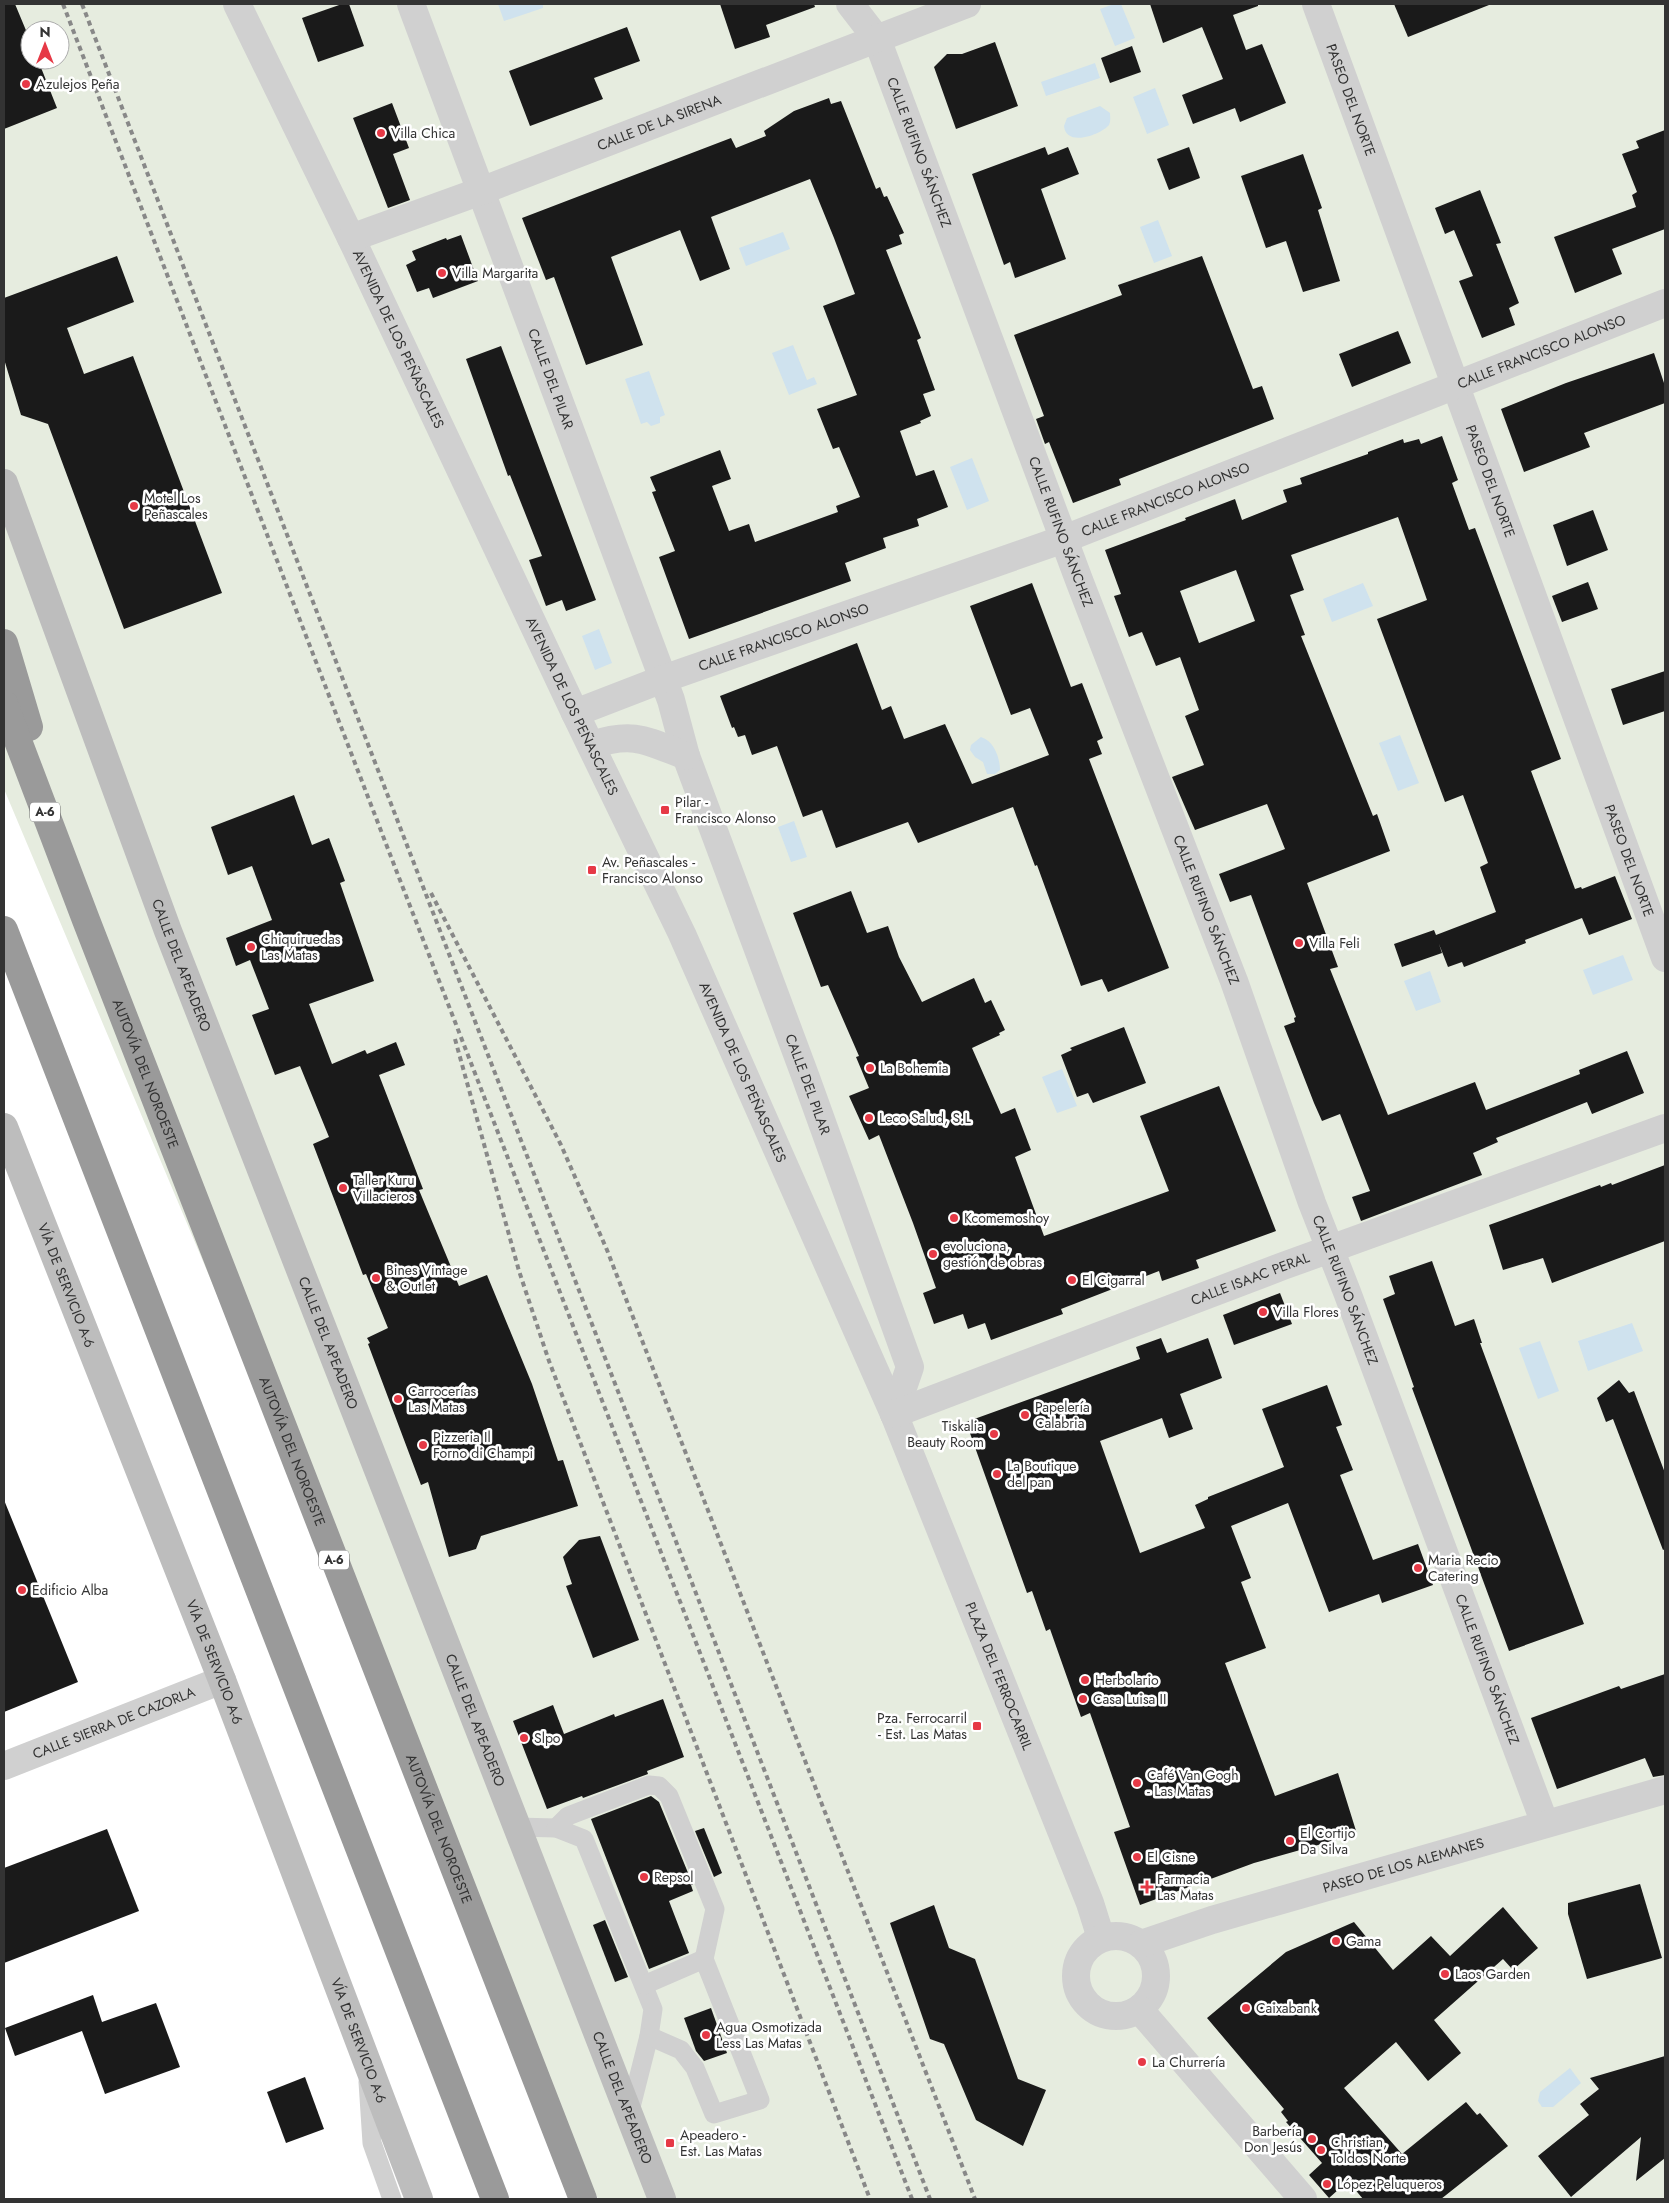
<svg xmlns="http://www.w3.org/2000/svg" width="1669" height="2203" viewBox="0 0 1669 2203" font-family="Jost,sans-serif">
<rect width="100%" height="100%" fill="#fff"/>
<path fill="#e6ecdf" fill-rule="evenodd" d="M4 4H1665V2199H598L4 789ZM30 30H60V60H30Z"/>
<g fill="#cfe2ee">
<polygon points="498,4 543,4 543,8 504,21"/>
<polygon points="1114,4 1121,4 1135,38 1115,46 1100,9"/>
<polygon points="1095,63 1100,78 1046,96 1041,82"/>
<polygon points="1155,88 1169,125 1147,134 1133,97"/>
<path d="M1100 106 1110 113C1110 117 1111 121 1109 125 1102 134 1066 148 1064 126L1067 118Z"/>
<polygon points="1158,220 1172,256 1154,263 1140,227"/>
<polygon points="783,232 790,249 746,266 739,248"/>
<polygon points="793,345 807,380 814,377 817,384 789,395 772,353"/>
<polygon points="649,371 665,415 660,417 660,423 651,426 647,422 641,424 625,379"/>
<polygon points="972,458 989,501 967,510 950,467"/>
<polygon points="1363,583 1373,606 1332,622 1323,599"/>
<polygon points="599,629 612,663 595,670 582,636"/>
<polygon points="1400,735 1419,783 1398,791 1379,743"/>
<path d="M981 737C994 741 1000 758 1000 770L995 774H987L983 762 975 757 970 750 971 745Z"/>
<polygon points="794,821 807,857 791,862 778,827"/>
<polygon points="1623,955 1633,980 1593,995 1583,970"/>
<polygon points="1430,971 1441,1002 1416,1011 1404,981"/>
<polygon points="1062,1069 1077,1106 1057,1113 1042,1077"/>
<polygon points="1632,1323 1643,1351 1588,1371 1578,1341"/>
<polygon points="1540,1341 1559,1391 1538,1399 1519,1348"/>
<polygon points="1570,2068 1581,2083 1553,2107 1542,2107 1538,2101 1540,2092"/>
</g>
<g fill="#1a1a1a" fill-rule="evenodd">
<polygon points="4,4 15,4 30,40 30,60 38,60 57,108 4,129"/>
<polygon points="342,4 349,4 364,46 318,62 302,18"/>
<polygon points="720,4 814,4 815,7 766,25 770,37 735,49"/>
<polygon points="1150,4 1258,4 1258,6 1233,15 1246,50 1262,44 1286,103 1240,122 1235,108 1193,124 1182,95 1223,79 1202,27 1163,43"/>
<polygon points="1394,4 1489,4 1489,5 1408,37"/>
<polygon points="627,27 640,61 594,78 603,99 530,126 509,71"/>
<polygon points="995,42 1018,106 956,129 934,67 947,54 962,54"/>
<polygon points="1132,46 1141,72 1110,83 1101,58"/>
<polygon points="829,98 831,104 841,101 876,189 880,187 884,197 887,196 904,233 899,235 902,244 886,250 921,338 917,340 935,390 923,394 931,416 920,421 921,423 900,431 916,476 934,470 948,507 917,519 919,526 883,538 886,548 845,563 851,581 689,639 659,557 675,551 652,492 656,491 650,477 720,450 731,479 712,486 729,531 749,524 755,542 838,512 836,506 860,497 839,447 833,449 817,409 857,395 823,306 855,294 834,238 810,179 711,217 730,269 700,281 680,230 611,257 643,345 586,365 554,277 546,280 522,218 731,138 736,148 766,136 764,131 794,111"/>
<polygon points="392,103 409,148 393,154 410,200 388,208 353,118"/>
<polygon points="1665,130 1665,229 1612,249 1622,274 1575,293 1554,237 1636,207 1632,195 1637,192 1622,154 1639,148 1636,141"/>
<polygon points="1045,147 1048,155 1068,147 1079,174 1041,189 1066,259 1015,278 1010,262 1004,265 972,174"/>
<polygon points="1189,147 1200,178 1169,190 1157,159"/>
<polygon points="1303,154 1322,208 1318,210 1340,281 1303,292 1286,241 1266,248 1241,176"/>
<polygon points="1480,190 1501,243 1496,244 1519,303 1509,308 1515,325 1482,338 1459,281 1473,276 1454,230 1445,234 1435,208"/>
<polygon points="461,235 478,281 433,298 429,288 417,292 406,265 416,260 412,251 446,238 447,240"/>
<polygon points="117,256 134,302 67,328 84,374 133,356 222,593 124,629 48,424 21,415 4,359 4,298"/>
<polygon points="1202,256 1253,389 1262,386 1274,419 1119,479 1121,485 1073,503 1049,442 1045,444 1036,419 1044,416 1014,335 1122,295 1118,285"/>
<polygon points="1398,331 1411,363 1352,387 1339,354"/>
<polygon points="501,346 596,600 566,611 562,600 546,606 529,560 542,556 510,475 508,476 466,359"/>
<polygon points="1654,353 1665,386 1665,403 1584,433 1590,447 1524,472 1501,409 1566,383"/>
<path d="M1442 436 1458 480 1452 483 1469 530 1475 528 1561 759 1531 771 1575 889 1581 887 1582 889 1615 876 1632 919 1589 935 1582 918 1525 940 1526 943 1464 967 1462 962 1448 967 1439 944 1442 953 1402 967 1394 944 1434 930 1436 935 1496 912 1480 867 1488 863 1463 795 1445 802 1377 619 1427 600 1398 517 1291 555 1304 590 1290 595 1305 635 1301 636 1373 816 1377 814 1390 851 1307 883 1338 967 1330 969 1388 1115 1475 1082 1486 1110 1580 1074 1579 1070 1627 1051 1644 1093 1592 1114 1587 1102 1496 1138 1498 1142 1473 1153 1482 1175 1361 1221 1352 1197 1370 1191 1340 1114 1322 1121 1314 1103 1284 1026 1295 1022 1294 1018 1296 1017 1251 895 1230 902 1219 874 1285 849 1267 804 1195 830 1172 777 1204 765 1185 716 1199 710 1180 657 1156 666 1142 632 1129 637 1114 596 1121 594 1105 550 1186 520 1185 518 1235 499 1242 520 1287 502 1283 490 1302 484 1300 478 1368 454V452L1403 439 1404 443 1419 439 1421 444ZM1236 570 1255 621 1199 643 1180 591Z"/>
<polygon points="1593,510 1608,550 1567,566 1553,525"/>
<polygon points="1588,582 1598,609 1562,622 1552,596"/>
<polygon points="1032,583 1071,687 1082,683 1103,738 1097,741 1102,754 1089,759 1169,968 1108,992 1102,979 1081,986 1037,865 1035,866 1013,807 918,843 908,822 836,848 822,810 803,817 777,746 752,755 745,735 738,737 734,727 732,728 720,696 857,643 882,710 891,706 904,739 945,724 972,784 1049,755 1030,708 1011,715 970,606"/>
<polygon points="1665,671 1665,711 1623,725 1611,689"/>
<polygon points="294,795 312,845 329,838 345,881 340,883 374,981 309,1004 332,1064 365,1050 367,1054 396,1042 405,1065 379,1075 423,1189 419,1190 459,1286 487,1275 532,1384 558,1461 563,1460 578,1506 481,1536 476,1549 449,1557 428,1482 421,1485 368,1344 370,1343 367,1338 388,1328 366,1274 363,1275 313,1144 329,1137 300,1066 275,1075 252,1015 269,1009 250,960 236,966 226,938 272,920 252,866 228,875 211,827"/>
<polygon points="851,891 867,933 888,926 899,957 922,1002 974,978 985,1003 991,1000 1005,1030 999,1033 1000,1035 972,1048 1001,1114 1015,1108 1031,1150 1015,1157 1044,1236 1169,1191 1140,1116 1219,1086 1276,1231 1196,1260 1199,1268 1162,1281 1159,1271 1061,1309 1063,1314 991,1340 985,1323 968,1329 963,1314 934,1324 923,1293 936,1288 913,1223 879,1135 869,1140 849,1096 869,1088 856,1057 859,1056 828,985 821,987 793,913"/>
<polygon points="1124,1027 1146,1083 1093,1103 1088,1093 1077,1097 1061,1055 1072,1050 1070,1048"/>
<polygon points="1665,1165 1665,1241 1552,1283 1543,1258 1503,1270 1489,1225 1600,1185 1601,1187 1611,1183 1612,1185"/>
<polygon points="1432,1261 1455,1326 1474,1319 1482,1343 1480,1343 1584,1624 1509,1651 1412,1388 1414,1387 1383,1299 1395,1294 1389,1276"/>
<polygon points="1280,1293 1292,1324 1234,1345 1223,1315"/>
<polygon points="1161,1338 1167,1353 1208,1338 1222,1378 1180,1394 1193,1429 1169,1438 1162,1418 1100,1441 1140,1553 1205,1528 1195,1505 1208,1499 1208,1497 1284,1467 1262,1409 1327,1385 1342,1425 1336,1427 1353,1470 1340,1475 1373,1560 1418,1544 1433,1585 1382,1603 1379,1594 1329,1612 1288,1503 1231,1526 1251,1578 1241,1582 1266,1648 1225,1663 1275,1796 1338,1773 1357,1834 1254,1863 1140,1905 1114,1832 1130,1827 1090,1713 1081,1717 1050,1629 1046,1631 1032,1591 1027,1593 966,1422 1140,1359 1136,1347"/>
<polygon points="1619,1380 1629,1393 1634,1391 1665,1473 1665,1549 1663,1550 1613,1419 1606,1422 1597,1398"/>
<polygon points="4,1500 78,1682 4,1712"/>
<polygon points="600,1536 639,1640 593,1658 566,1586 572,1584 563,1557 579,1540"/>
<polygon points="1665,1674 1665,1775 1653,1777 1645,1758 1557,1789 1531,1718 1619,1686 1621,1689"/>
<polygon points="663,1699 684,1757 647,1771 648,1774 583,1798 582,1796 547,1809 513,1721 553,1705 564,1734 614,1714 615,1717"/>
<polygon points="651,1796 659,1802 693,1885 691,1885 693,1891 669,1901 689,1953 649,1969 591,1819"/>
<polygon points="704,1828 722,1873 714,1877 695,1831"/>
<polygon points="107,1829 139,1911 4,1963 4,1868"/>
<polygon points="1640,1884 1662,1958 1587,1979 1568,1914 1568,1903"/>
<polygon points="934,1905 949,1948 975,1959 1018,2079 1046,2090 1023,2146 976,2120 944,2044 930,2039 890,1923"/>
<polygon points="1503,1907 1538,1948 1513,1970 1503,1959 1434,2020 1461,2053 1428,2081 1396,2042 1344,2088 1402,2154 1466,2102 1477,2115 1480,2113 1508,2146 1441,2199 1363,2199 1348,2181 1329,2198 1309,2175 1322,2163 1286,2122 1288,2121 1281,2112 1284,2109 1207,2018 1286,1952 1354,1922 1393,1970 1431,1936 1450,1956"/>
<polygon points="605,1920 628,1977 615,1982 593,1925"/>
<polygon points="93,1995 102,2022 156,2003 180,2067 105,2094 82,2031 15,2056 5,2028"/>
<polygon points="711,2008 727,2053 704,2061 696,2051 684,2018"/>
<polygon points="1665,2056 1665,2158 1636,2181 1641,2137 1571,2197 1538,2156 1589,2115 1580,2104 1599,2089 1590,2078"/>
<polygon points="305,2077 324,2129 286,2143 267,2092"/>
</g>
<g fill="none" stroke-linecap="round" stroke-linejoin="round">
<g stroke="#d0d0d0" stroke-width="19">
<polyline points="517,1827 556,1828 584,1839 653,2009 649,2036 629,2115"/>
<polyline points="556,1828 568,1816 649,1785 659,1786 669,1796 715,1909 704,1959"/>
<polyline points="644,1985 704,1959 760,2100 714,2114 695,2068 681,2050 649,2036"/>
<polyline points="368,2082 372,2143 392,2199"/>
</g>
<g stroke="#d0d0d0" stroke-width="28">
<path id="s1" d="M237 4 351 238 575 713 682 934 894 1414 1090 1903 1101 1938"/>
<path id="s2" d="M411 4 671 700 686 756 806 1078 910 1367 894 1414"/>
<path id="s3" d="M850 4 877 39 1079 580 1234 981 1312 1203 1347 1292 1545 1824"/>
<path id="s4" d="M1316 4 1665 958"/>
<path id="s5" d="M351 238 481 191 967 4"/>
<path id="s6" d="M575 713 663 679 1064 539 1665 303"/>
<path d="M592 745C634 731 647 741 686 756"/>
<path id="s7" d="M894 1414 1283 1266 1665 1128"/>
<path id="s8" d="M4 1766 222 1680"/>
<circle cx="1116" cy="1976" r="40"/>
<path id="s9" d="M1141 1944 1212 1920 1665 1790"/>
<polyline points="1139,2009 1303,2199"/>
</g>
<g stroke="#bdbdbd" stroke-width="28">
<path id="s10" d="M4 483 168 931 662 2199"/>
<path id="s11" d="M4 1127 222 1680 419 2199"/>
</g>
<g stroke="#9a9a9a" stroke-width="28">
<polyline points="4,643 29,727"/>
<path id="s12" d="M4 704 86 920 583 2199"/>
<polyline points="4,930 495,2199"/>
</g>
<g stroke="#888" stroke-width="4" stroke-dasharray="5 4" stroke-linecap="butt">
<polyline points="63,4 398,875 912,2199"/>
<polyline points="82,4 930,2199"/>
<polyline points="431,893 561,1145 607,1250 975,2199"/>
<polyline points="455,1039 519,1271 549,1361 870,2199"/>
</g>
</g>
<g fill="#e63946" stroke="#fff" stroke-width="2">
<circle cx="26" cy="84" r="5"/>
<circle cx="381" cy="133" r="5"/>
<circle cx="442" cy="273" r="5"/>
<circle cx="134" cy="506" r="5"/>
<rect x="660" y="805" width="10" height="10" rx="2.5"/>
<rect x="587" y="865" width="10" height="10" rx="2.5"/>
<circle cx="1299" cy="943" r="5"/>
<circle cx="251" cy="947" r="5"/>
<circle cx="870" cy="1068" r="5"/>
<circle cx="869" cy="1118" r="5"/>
<circle cx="343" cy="1188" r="5"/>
<circle cx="954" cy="1218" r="5"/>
<circle cx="933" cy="1254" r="5"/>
<circle cx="376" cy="1278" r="5"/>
<circle cx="1072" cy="1280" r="5"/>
<circle cx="1263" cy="1312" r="5"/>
<circle cx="398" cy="1399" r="5"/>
<circle cx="1025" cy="1415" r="5"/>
<circle cx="994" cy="1434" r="5"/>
<circle cx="423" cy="1445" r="5"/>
<circle cx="997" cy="1474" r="5"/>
<circle cx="1418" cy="1568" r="5"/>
<circle cx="22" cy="1590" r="5"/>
<circle cx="1085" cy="1680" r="5"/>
<circle cx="1083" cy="1699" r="5"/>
<rect x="972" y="1721" width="10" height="10" rx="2.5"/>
<circle cx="524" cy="1738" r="5"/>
<circle cx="1137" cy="1783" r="5"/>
<circle cx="1290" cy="1841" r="5"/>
<circle cx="1137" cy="1857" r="5"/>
<circle cx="644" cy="1877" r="5"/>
<path d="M1144.5 1879.5h5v5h5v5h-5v5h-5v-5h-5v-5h5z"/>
<circle cx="1336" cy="1941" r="5"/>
<circle cx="1445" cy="1974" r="5"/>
<circle cx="1246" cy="2008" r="5"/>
<circle cx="706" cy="2035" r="5"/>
<circle cx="1142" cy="2062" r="5"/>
<circle cx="1312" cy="2139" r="5"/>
<rect x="665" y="2138" width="10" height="10" rx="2.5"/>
<circle cx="1321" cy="2150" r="5"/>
<circle cx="1327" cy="2184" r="5"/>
</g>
<g text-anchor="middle" stroke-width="5" stroke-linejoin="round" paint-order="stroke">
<g fill="#fff" stroke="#707070" stroke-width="1">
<rect x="30" y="802.5" width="30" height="19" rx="4"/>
<rect x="319" y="1550.5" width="30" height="19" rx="4"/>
</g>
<g font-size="12" font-weight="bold" fill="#333">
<text x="45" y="816">A-6</text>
<text x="334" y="1564">A-6</text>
</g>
<g font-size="14" fill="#333" stroke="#fff" text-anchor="start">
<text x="36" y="89">Azulejos Peña</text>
<text x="391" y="138">Villa Chica</text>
<text x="452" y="278">Villa Margarita</text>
<text x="144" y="503">Motel Los<tspan x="144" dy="16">Peñascales</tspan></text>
<text x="675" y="807">Pilar -<tspan x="675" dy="16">Francisco Alonso</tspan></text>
<text x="602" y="867">Av. Peñascales -<tspan x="602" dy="16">Francisco Alonso</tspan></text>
<text x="261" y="944">Chiquiruedas<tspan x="261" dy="16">Las Matas</tspan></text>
<text x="1309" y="948">Villa Feli</text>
<text x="880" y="1073">La Bohemia</text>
<text x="879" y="1123">Leco Salud, S.L</text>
<text x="353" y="1185">Taller Kuru<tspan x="353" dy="16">Villacieros</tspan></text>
<text x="964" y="1223">Kcomemoshoy</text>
<text x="943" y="1251">evoluciona,<tspan x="943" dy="16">gestión de obras</tspan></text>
<text x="386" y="1275">Bines Vintage<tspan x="386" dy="16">&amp; Outlet</tspan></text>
<text x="1082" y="1285">El Cigarral</text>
<text x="1273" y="1317">Villa Flores</text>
<text x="408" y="1396">Carrocerías<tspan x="408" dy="16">Las Matas</tspan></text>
<text x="1035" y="1412">Papelería<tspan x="1035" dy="16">Calabria</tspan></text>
<text x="984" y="1431" text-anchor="end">Tiskalia<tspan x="984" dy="16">Beauty Room</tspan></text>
<text x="433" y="1442">Pizzeria Il<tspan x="433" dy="16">Forno di Champi</tspan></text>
<text x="1007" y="1471">La Boutique<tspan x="1007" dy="16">del pan</tspan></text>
<text x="1428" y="1565">Maria Recio<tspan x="1428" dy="16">Catering</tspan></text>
<text x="32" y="1595">Edificio Alba</text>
<text x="1095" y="1685">Herbolario</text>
<text x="1093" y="1704">Casa Luisa II</text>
<text x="967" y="1723" text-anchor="end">Pza. Ferrocarril<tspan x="967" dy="16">- Est. Las Matas</tspan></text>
<text x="534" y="1743">Slpo</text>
<text x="1147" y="1780">Café Van Gogh<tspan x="1147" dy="16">- Las Matas</tspan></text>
<text x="1300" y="1838">El Cortijo<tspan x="1300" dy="16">Da Silva</tspan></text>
<text x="1147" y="1862">El Cisne</text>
<text x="654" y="1882">Repsol</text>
<text x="1157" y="1884">Farmacia<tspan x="1157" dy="16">Las Matas</tspan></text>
<text x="1346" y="1946">Gama</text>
<text x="1455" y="1979">Laos Garden</text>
<text x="1256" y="2013">Caixabank</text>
<text x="716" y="2032">Agua Osmotizada<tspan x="716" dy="16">Less Las Matas</tspan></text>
<text x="1152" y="2067">La Churrería</text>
<text x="1302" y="2136" text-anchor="end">Barbería<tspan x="1302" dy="16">Don Jesús</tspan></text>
<text x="680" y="2140">Apeadero -<tspan x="680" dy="16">Est. Las Matas</tspan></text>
<text x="1331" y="2147">Christian,<tspan x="1331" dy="16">Toldos Norte</tspan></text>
<text x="1337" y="2189">López Peluqueros</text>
</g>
<g font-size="14" fill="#333" stroke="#fff">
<text dy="5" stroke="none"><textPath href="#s4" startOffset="102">PASEO DEL NORTE</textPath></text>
<text dy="5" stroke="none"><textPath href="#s5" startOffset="329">CALLE DE LA SIRENA</textPath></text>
<text dy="5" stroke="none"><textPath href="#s3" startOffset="165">CALLE RUFINO SÁNCHEZ</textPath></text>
<text dy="5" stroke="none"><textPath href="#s1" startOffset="372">AVENIDA DE LOS PEÑASCALES</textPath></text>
<text dy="5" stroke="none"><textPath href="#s6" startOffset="1032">CALLE FRANCISCO ALONSO</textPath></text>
<text dy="5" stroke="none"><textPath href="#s2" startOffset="400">CALLE DEL PILAR</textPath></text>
<text dy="5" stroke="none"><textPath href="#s4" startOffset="508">PASEO DEL NORTE</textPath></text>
<text dy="5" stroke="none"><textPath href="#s6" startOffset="628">CALLE FRANCISCO ALONSO</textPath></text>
<text dy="5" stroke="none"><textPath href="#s3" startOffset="570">CALLE RUFINO SÁNCHEZ</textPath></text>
<text dy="5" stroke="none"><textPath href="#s6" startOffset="222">CALLE FRANCISCO ALONSO</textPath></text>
<text dy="5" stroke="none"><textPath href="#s1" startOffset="778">AVENIDA DE LOS PEÑASCALES</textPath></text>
<text dy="5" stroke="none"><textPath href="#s4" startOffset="912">PASEO DEL NORTE</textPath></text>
<text dy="5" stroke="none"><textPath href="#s3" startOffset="975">CALLE RUFINO SÁNCHEZ</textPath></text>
<text dy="5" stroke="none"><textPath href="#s10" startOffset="514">CALLE DEL APEADERO</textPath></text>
<text dy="5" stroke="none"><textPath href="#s1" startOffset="1182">AVENIDA DE LOS PEÑASCALES</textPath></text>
<text dy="5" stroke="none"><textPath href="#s12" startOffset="396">AUTOVÍA DEL NOROESTE</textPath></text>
<text dy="5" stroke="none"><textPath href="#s2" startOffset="1151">CALLE DEL PILAR</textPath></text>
<text dy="5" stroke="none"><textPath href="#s7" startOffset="381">CALLE ISAAC PERAL</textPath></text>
<text dy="5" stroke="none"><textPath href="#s11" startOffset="170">VÍA DE SERVICIO A-6</textPath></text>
<text dy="5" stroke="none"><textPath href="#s3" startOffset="1380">CALLE RUFINO SÁNCHEZ</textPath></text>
<text dy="5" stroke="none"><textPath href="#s10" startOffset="919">CALLE DEL APEADERO</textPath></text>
<text dy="5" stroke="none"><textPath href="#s12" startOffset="801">AUTOVÍA DEL NOROESTE</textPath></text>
<text dy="5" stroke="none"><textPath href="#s11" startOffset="575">VÍA DE SERVICIO A-6</textPath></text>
<text dy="5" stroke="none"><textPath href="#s3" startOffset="1785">CALLE RUFINO SÁNCHEZ</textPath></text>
<text dy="5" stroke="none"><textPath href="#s1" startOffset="1838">PLAZA DEL FERROCARRIL</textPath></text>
<text dy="5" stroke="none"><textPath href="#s10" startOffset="1324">CALLE DEL APEADERO</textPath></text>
<text dy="5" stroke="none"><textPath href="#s8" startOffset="118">CALLE SIERRA DE CAZORLA</textPath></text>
<text dy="5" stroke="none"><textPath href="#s12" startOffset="1206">AUTOVÍA DEL NOROESTE</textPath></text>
<text dy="5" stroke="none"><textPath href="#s9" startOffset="274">PASEO DE LOS ALEMANES</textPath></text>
<text dy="5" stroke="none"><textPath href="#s11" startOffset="980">VÍA DE SERVICIO A-6</textPath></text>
<text dy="5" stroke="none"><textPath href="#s10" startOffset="1729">CALLE DEL APEADERO</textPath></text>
</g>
</g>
<rect width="1669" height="2203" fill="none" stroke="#333333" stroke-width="10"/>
<g transform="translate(45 45)"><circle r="24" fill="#ffffff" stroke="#adadad"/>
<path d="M0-4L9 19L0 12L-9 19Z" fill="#e63946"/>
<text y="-8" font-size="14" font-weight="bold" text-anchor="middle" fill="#333333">N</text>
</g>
</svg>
